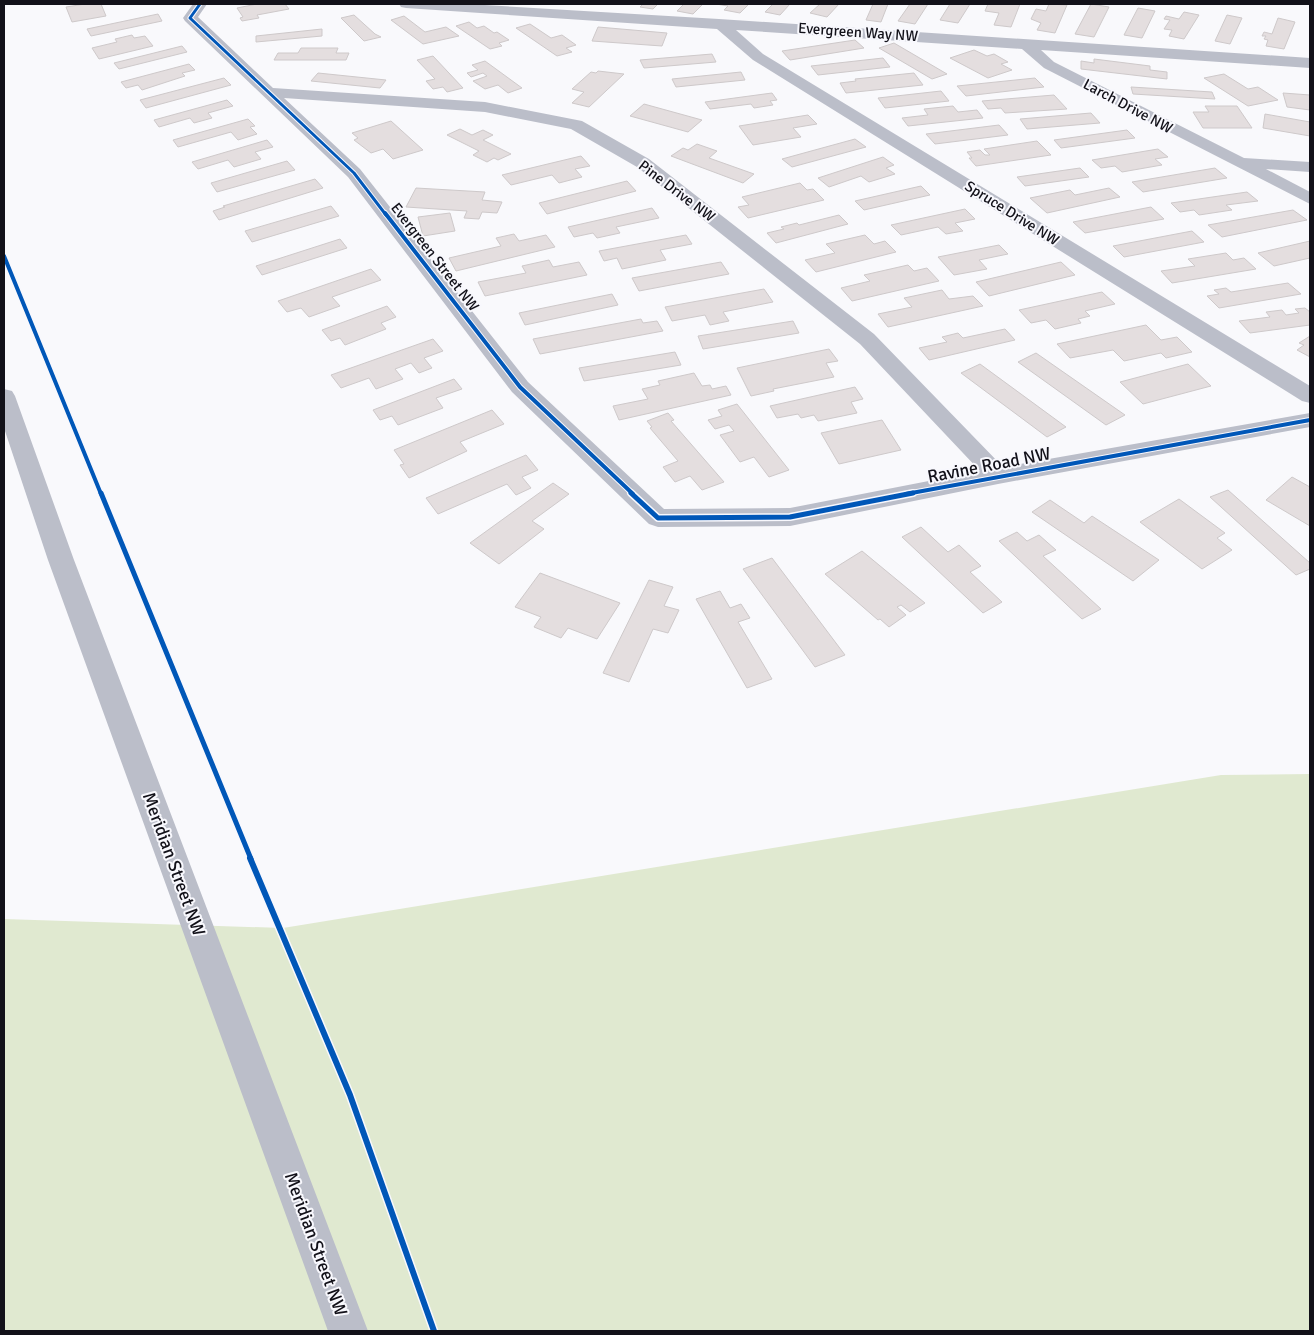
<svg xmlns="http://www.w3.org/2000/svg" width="1314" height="1335" viewBox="0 0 1314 1335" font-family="Signika,sans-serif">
<rect width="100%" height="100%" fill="#f9f9fc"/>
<polygon fill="#e0e9d0" points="1310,774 1310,1331 4,1331 4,919 283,928 1221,775"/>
<g fill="#e4dedf" stroke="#cec9ca">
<polygon points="85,4 101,4 106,16 72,22 66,7"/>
<polygon points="257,4 285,4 289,9 257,15 259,18 242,21 240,18 243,17 237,8"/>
<polygon points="643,4 658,4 653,9 640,7"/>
<polygon points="684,4 703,4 693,14 677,11"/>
<polygon points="716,4 749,4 740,13 724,10 728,6"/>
<polygon points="773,4 790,4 780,15 765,12"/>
<polygon points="820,4 839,4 827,17 810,13"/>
<polygon points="873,4 888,4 881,22 866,20"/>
<polygon points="910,4 928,4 915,24 898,21"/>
<polygon points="950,4 970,4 958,23 940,20"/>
<polygon points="988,4 1020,4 1011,27 994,25 999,13 985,11"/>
<polygon points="1049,4 1067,5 1055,33 1037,30 1041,23 1031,19 1036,9 1046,11"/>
<polygon points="1091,4 1109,7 1094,37 1075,34"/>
<polygon points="1138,8 1155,11 1142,38 1124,35"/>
<polygon points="1184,12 1199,15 1184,39 1169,36 1172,30 1164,29 1170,20 1164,19 1166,16 1179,19"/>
<polygon points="158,14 162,21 91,36 87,29"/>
<polygon points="354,15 375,34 381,37 364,41 341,18"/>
<polygon points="1227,15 1242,18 1230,44 1215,41"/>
<polygon points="404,16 425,32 446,27 459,36 423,44 391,20"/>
<polygon points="1278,18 1295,22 1284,49 1266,46 1268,40 1264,39 1266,36 1262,36 1264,32 1272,34"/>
<polygon points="469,22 477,28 484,26 494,33 497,32 509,40 499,43 502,46 490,49 456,26"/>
<polygon points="530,24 551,38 562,35 576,45 566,48 572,52 557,56 516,28"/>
<polygon points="598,27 667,33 662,46 592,41"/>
<polygon points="322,29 322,36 256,42 256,36"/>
<polygon points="132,35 134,38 145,36 153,46 99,59 92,48 117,42 115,39"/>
<polygon points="855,40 864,48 790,60 782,51"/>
<polygon points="894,43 947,74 932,79 879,48"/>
<polygon points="182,46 187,52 119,69 114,63"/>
<polygon points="301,48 338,48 336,53 349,53 346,60 274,60 278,53 298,53"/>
<polygon points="974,50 987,56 994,54 1008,62 1001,64 1012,70 988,78 950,58"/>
<polygon points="712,54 716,62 644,68 640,60"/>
<polygon points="433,56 463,88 447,92 443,87 433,89 426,81 435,79 417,60"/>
<polygon points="883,58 890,67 818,75 811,66"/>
<polygon points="1094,59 1150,66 1150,70 1167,72 1167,79 1081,69 1081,61 1094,63"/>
<polygon points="485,61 522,88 508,93 498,85 485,89 473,81 487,76 483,73 471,77 467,73 478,70 472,65"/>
<polygon points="189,64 195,70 182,73 185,76 142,90 138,85 126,88 121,82"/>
<polygon points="598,71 624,74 589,107 572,103 584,92 572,89 591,72 596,73"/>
<polygon points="741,72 745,80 676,87 672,79"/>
<polygon points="318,73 386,80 380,88 311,81"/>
<polygon points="914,73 923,85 846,93 840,83 856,81 855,79"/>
<polygon points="1224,74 1248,89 1258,87 1278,100 1248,106 1204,78"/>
<polygon points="224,78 231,85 146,108 140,100"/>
<polygon points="1035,78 1044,87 966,96 957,86"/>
<polygon points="1131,87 1212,92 1215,99 1133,94"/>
<polygon points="941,91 949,101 885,108 878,98"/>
<polygon points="772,93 777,100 770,101 773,105 754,108 751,104 710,109 705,102"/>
<polygon points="1283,93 1310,95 1310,110 1287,107"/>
<polygon points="1054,95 1067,109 1005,113 1001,108 988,109 982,101"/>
<polygon points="227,100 233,106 208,113 212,118 194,123 190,118 159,127 154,120"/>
<polygon points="644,104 702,120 688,132 630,116"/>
<polygon points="953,106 958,112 977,110 983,118 908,126 902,118 928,115 924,109"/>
<polygon points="1205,106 1237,106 1252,128 1203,128 1193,112 1209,112"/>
<polygon points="1091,113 1100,123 1027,129 1020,119"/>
<polygon points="1265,114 1310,122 1310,136 1263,128"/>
<polygon points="808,115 817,124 793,128 801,137 753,145 739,126"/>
<polygon points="248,119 255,126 250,127 257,134 238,140 231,132 178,147 173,140"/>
<polygon points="391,121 423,150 393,159 383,149 371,153 354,140 358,138 352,133"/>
<polygon points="999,125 1008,135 935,144 926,134"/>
<polygon points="460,129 472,135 483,130 493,135 483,140 511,154 498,160 494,158 487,162 473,155 479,151 447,135"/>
<polygon points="1127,130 1135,138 1061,148 1054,140"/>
<polygon points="855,139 866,147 792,167 782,159"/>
<polygon points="267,140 273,147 255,152 261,159 234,167 228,160 198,169 192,162"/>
<polygon points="1037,141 1051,155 976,166 969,158 972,158 967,152 980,150 985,155 990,155 984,149"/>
<polygon points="697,144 717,151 709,158 754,174 743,183 671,156 683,148 688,150"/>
<polygon points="1158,149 1168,157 1155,159 1162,165 1122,172 1115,166 1101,168 1092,160"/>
<polygon points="581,156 590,166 575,169 582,177 559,183 552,175 511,185 502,175"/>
<polygon points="883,157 894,165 886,168 895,174 869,182 861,176 829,187 818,178"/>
<polygon points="287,161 295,170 217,192 211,183"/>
<polygon points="1080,168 1089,177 1025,186 1017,177"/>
<polygon points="1215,168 1227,178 1143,192 1132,182"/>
<polygon points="315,179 323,188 219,220 213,211 225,207 223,206"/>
<polygon points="627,181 636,191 547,214 539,203"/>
<polygon points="800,183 807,190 813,189 824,200 748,218 738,207 749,205 742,197"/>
<polygon points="921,186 930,195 864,210 855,201"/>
<polygon points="416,188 485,192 482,200 502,202 497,213 482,212 479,219 464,218 467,211 406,207"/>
<polygon points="1109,188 1120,197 1047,213 1030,198 1070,190 1075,195"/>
<polygon points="1247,192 1258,201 1226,205 1232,210 1199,215 1194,210 1180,212 1171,203"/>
<polygon points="331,206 339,216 252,242 245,231"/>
<polygon points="1151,207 1164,219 1085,233 1073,222"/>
<polygon points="652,208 659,218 616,227 620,233 597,238 593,233 574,237 568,227"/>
<polygon points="965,209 975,219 955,223 963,231 946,234 938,227 901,235 891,225"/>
<polygon points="1293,210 1307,220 1222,237 1208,225"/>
<polygon points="450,213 455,231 423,236 418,217"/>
<polygon points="839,215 848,224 776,243 767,233 784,229 781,227 797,223 799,225"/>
<polygon points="1192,231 1204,242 1124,257 1113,246"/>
<polygon points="514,234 519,241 546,235 555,247 456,271 449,258 501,246 496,238"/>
<polygon points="686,235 692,244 660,250 666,260 622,269 617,258 604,261 599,251"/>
<polygon points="865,235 874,244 885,241 896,252 816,272 805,260 835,253 826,244"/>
<polygon points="340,239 347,248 262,275 256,266"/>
<polygon points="1310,241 1310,258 1274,266 1258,253"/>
<polygon points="999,245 1008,254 979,260 987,269 954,275 938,257"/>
<polygon points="1226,253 1233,260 1244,258 1256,269 1172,283 1161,271 1195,266 1188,259"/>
<polygon points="549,260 553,267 579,262 587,275 485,296 478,282 526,273 522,266"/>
<polygon points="721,262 729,274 639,291 632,278"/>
<polygon points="1061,262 1075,275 989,296 976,282"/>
<polygon points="908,265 914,271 927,268 939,281 852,301 841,288 870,281 864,275"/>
<polygon points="371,269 381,280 332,297 340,306 309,317 301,308 287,312 278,301"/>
<polygon points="1288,283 1301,294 1219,308 1207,296 1219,294 1214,290 1226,288 1231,292"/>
<polygon points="764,289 773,302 723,312 729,321 710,325 705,315 672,321 665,307"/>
<polygon points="942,290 949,299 973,296 983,306 888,327 878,314 912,307 904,298"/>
<polygon points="1102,292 1115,304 1085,311 1090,316 1078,319 1081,323 1055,329 1046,320 1031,323 1019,310"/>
<polygon points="612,294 618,305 525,325 519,313"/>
<polygon points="387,306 396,317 381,323 386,329 345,345 340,338 331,341 322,330"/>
<polygon points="1305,308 1310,312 1310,325 1250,333 1239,321 1270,317 1266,312 1282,310 1286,315 1299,313 1295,309"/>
<polygon points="641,319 643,323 657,321 663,331 540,354 533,339"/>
<polygon points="793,321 799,333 703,349 698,336"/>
<polygon points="1146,325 1161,340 1177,337 1192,352 1166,358 1161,353 1124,361 1113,350 1070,358 1057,344"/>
<polygon points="1005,329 1015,340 929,360 919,348 947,342 942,337 958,333 963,338"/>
<polygon points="1310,336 1310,357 1297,350 1304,345 1299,343"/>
<polygon points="433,339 443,351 424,358 432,368 419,373 411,363 395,369 403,379 376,389 369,378 341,388 331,375"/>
<polygon points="829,349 838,361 826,363 834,377 773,389 774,391 751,396 737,368"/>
<polygon points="675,352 681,365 584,381 579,368"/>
<polygon points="1036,353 1125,415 1106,425 1018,362"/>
<polygon points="980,364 1066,427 1047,437 961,373"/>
<polygon points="1188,364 1211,386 1143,404 1120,382"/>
<polygon points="694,373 702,386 710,385 712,389 726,386 731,395 619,420 613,406 648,399 642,389 660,385 658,381"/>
<polygon points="454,379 462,389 436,398 443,408 398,425 392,416 380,420 373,410"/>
<polygon points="855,387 863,399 851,402 857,413 818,421 814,415 801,418 798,414 777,418 770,406"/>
<polygon points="737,404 789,470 769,477 754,457 740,462 720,435 734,431 729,425 715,429 708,420 722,416 718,410"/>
<polygon points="492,410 504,424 460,442 467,451 409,478 400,465 404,464 394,450"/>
<polygon points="668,413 674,420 671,421 724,482 702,490 690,476 675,482 663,467 678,461 650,428 652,427 647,421"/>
<polygon points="882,420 901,450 839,464 821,433"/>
<polygon points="526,455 538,470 522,477 531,488 516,495 507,484 438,514 426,498"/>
<polygon points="1292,477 1310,487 1310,526 1266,500"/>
<polygon points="553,483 569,494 532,521 544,529 499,564 470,543"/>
<polygon points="1228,490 1310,563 1310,569 1296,575 1210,497"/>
<polygon points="1179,499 1225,533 1217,538 1232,550 1202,569 1140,522"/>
<polygon points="1050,500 1084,523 1092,516 1159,560 1133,581 1032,512"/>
<polygon points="921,527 948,552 959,545 981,566 970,572 1002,602 983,613 902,537"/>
<polygon points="1017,532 1027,541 1039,535 1056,550 1043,556 1101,609 1082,619 999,541"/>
<polygon points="862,551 925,603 910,612 901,605 897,607 906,615 889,627 880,619 878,620 825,574"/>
<polygon points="772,558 845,655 815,667 743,569"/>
<polygon points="540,573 620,603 597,639 568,628 561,638 534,627 541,617 515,607"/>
<polygon points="649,580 673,587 664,606 679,610 668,633 653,629 629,682 603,673"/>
<polygon points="720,591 730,608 741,604 750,618 738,622 772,679 747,688 696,599"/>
</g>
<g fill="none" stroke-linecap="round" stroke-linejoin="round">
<g fill="#bbbec9" fill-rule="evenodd">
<path d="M193 4H207L198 17 273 88 485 102 582 121 649 159 874 334 1003 467 1310 413V427L998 484 790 526 658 527 649 524 512 392 348 177 185 21 183 18ZM284 98 485 112 571 129 637 167 860 344 980 471 790 508 664 509 528 382 360 169Z"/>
<polygon points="399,4 468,4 719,19 1310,58 1310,68 1041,50 1054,62 1244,158 1310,162 1310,172 1266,169 1310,192 1310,204 1044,68 1022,49 736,30 763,54 1310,386 1310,403 1302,401 753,60 717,29 406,8 401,7"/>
<polygon points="4,389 12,391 15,396 74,560 368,1331 328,1331 48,560 4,428"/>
</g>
<g stroke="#f8f8fd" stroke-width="5">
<polyline id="cycleway-far3" points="200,4 190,18 354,173 386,215"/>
</g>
<g stroke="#f8f8fd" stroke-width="6">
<g id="cycleway-far2">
<polyline points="385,213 520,387 633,494"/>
<polyline points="4,256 101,494"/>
<polyline points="906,494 1310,420"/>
</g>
</g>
<g stroke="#f8f8fd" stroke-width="8">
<g id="cycleway-far1">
<polyline points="101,493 251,859"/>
<polyline points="631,493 658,518 790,517 913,493"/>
</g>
</g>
<g stroke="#f8f8fd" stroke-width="9">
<polyline id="cycleway" points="250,858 350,1095 434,1331"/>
</g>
<use href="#cycleway-far3" stroke="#0057b8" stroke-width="3"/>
<use href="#cycleway-far2" stroke="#0057b8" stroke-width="4"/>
<use href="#cycleway-far1" stroke="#0057b8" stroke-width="5"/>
<use href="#cycleway" stroke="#0057b8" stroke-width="6"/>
</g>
<g text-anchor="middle" stroke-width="4" stroke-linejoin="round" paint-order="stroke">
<g font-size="15" fill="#121119" stroke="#f8f8fd">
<text transform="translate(858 32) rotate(4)" y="5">Evergreen Way NW</text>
<text transform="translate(1128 106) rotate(28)" y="5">Larch Drive NW</text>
<text transform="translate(677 191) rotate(37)" y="5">Pine Drive NW</text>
<text transform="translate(1012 213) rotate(32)" y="5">Spruce Drive NW</text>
<text transform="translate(435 257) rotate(52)" y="5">Evergreen Street NW</text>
</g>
<g font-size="18" fill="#121119" stroke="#f8f8fd">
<text transform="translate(989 465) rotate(-11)" y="6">Ravine Road NW</text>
<text transform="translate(174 864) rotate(70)" y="6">Meridian Street NW</text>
<text transform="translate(316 1244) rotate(70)" y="6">Meridian Street NW</text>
</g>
</g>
<rect width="1314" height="1335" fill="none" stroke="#121119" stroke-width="10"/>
</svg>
